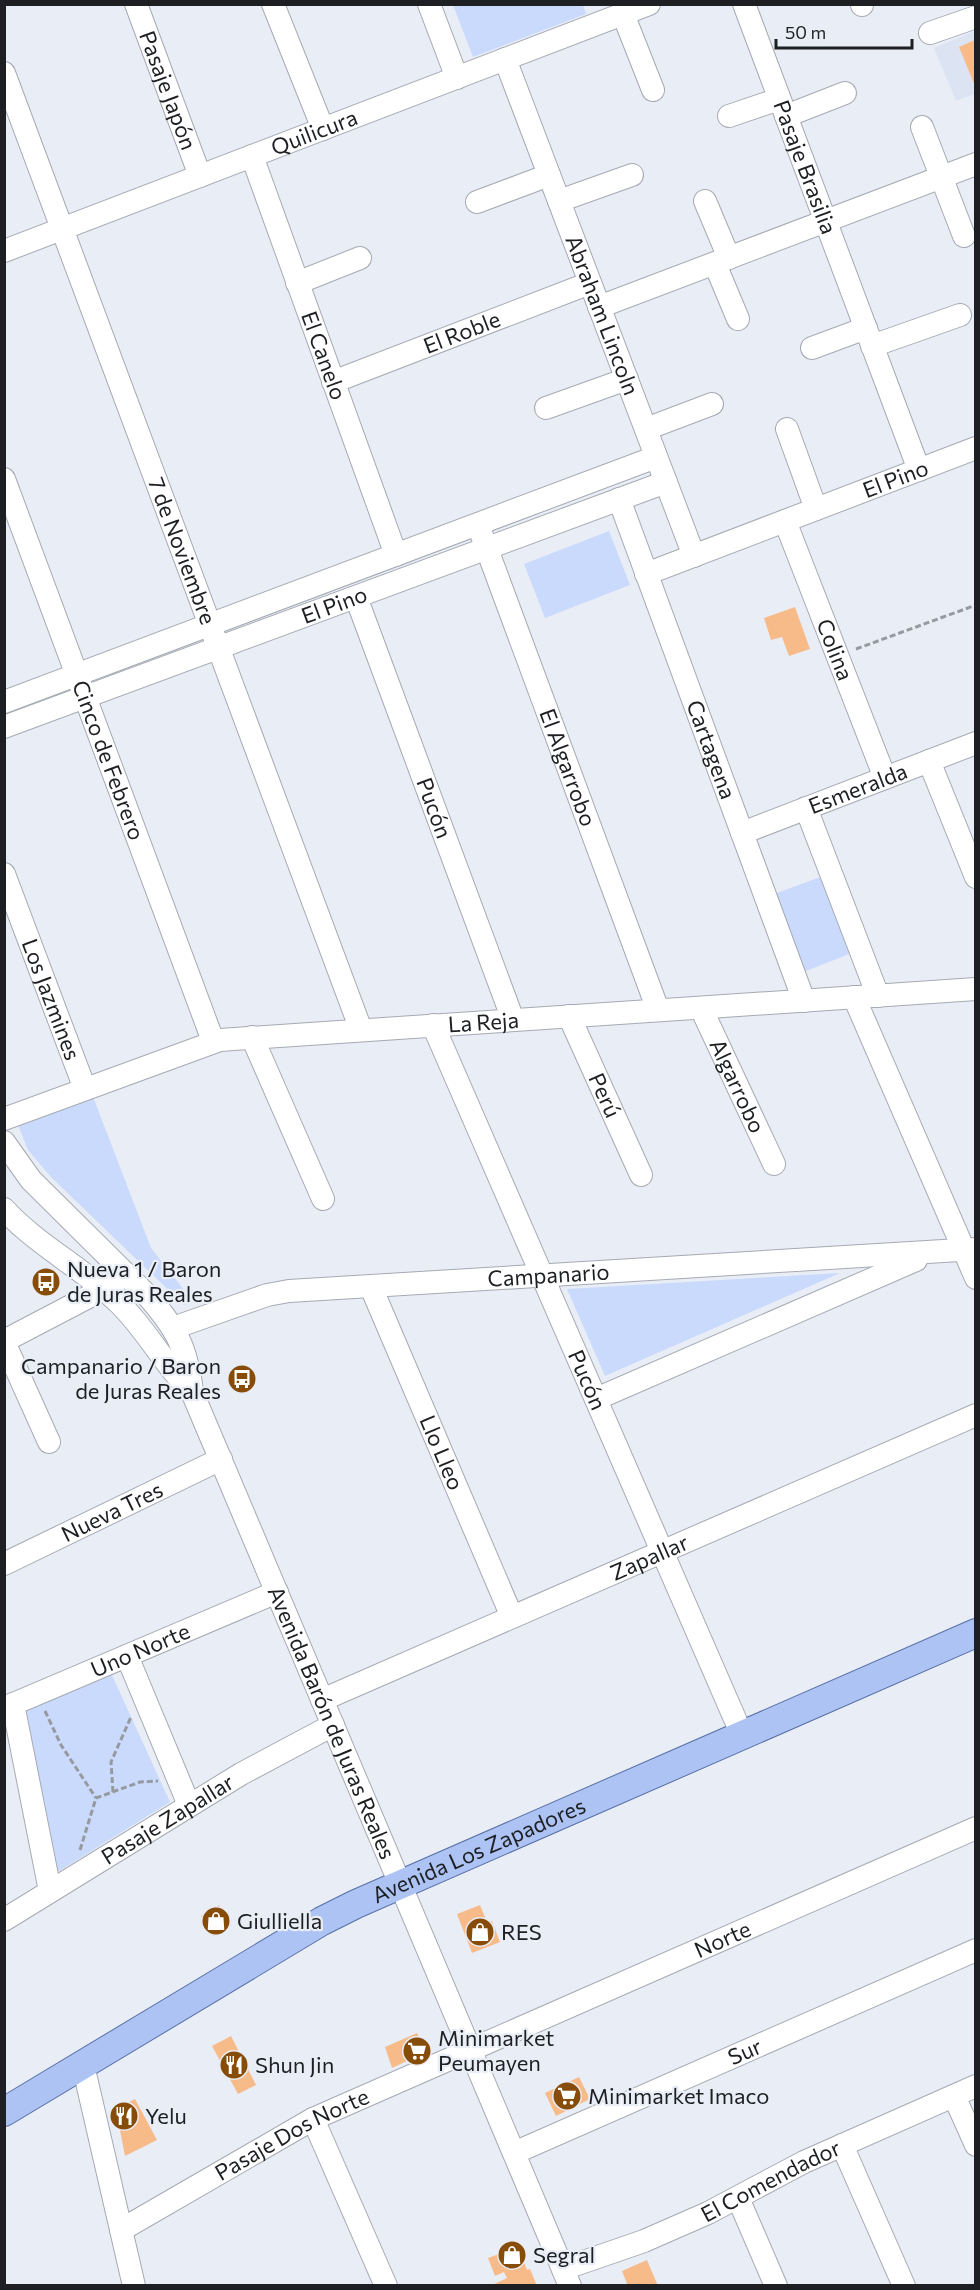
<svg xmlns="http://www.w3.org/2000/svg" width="980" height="2290" viewBox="0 0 980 2290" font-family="Commissioner,sans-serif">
<rect width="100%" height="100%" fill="#e9edf6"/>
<polygon fill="#dce4f4" points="975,31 975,94 956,101 934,48"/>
<g fill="#cadafc">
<polygon points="453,5 583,5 586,14 473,57"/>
<polygon points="609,531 630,585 545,618 524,564"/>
<polygon points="823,876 852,953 798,974 769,896"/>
<polygon points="92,1094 151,1248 192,1300 184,1305 51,1177 28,1150 16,1120"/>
<polygon points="840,1273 605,1376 567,1289"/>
<polygon points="111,1673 170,1802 56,1873 21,1710"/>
</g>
<g fill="#f7bb89">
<polygon points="975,40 975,86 959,47"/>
<polygon points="795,607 810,649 789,656 782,637 771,640 764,618"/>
<polygon points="219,1905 231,1925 213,1936 201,1916"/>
<polygon points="480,1905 487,1922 492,1921 500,1942 472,1953 457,1914"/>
<polygon points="417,2033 426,2052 392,2068 385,2047"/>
<polygon points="231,2036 256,2085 238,2094 212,2046"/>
<polygon points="579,2077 590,2099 556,2116 545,2093"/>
<polygon points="135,2099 157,2140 125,2156 118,2120 119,2107"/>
<polygon points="518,2247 527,2270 530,2269 537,2286 490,2286 507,2278 504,2272 495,2276 488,2258"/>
<polygon points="647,2260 658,2286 628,2286 622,2271"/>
</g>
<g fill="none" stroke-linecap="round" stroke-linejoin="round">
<g stroke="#a5aab2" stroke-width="24">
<g id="minor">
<path id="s1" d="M136 4 200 176"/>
<polyline points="273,4 323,129"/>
<polyline points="429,4 457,78"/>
<path id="s2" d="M744 4 919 470"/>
<polyline points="862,4 862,5"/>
<polyline points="623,14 653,90"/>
<polyline points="930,33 976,17"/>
<path id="s3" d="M505 59 694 556"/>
<path id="s4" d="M4 73 361 1030"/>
<polyline points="729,116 779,99"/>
<polyline points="786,116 845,93"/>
<polyline points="922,127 964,236"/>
<path id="s5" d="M252 156 396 555"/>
<polyline points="559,201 632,175"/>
<polyline points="705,201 729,258"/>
<polyline points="477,202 549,175"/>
<path id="s6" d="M4 251 649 4"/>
<polyline points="715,264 738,319"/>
<polyline points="297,283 360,258"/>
<polyline points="599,307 976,164"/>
<polyline points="872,346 960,315"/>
<polyline points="812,348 866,328"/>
<path id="s7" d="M333 382 590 283"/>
<polyline points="546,408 627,379"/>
<polyline points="646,429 712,404"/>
<polyline points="787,429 816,509"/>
<path id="s8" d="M4 479 213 1041"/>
<path id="s9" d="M619 499 804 1001"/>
<path id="s10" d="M785 521 885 778"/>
<path id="s11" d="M481 533 658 1010"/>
<path id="s12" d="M646 574 976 448"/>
<path id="s13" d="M356 597 513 1020"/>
<polyline points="4,702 656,457"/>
<path id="s14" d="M4 727 666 482"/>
<polyline points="929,761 976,877"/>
<polyline points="806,808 878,996"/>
<path id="s15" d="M742 833 976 743"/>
<path id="s16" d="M4 874 85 1089"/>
<polyline points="854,997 976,1278"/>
<path id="s17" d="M701 1008 774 1164"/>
<path id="s18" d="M569 1016 641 1175"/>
<path id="s19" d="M433 1025 742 1735"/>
<polyline points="252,1037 323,1199"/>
<path id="s20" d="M4 1119 220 1040 976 989"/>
<path id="s21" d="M4 1142 31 1180 146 1294C176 1328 187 1347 192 1392L570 2286"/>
<path d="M4 1209C38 1246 83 1268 119 1303 147 1330 164 1365 192 1392"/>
<path id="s22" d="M371 1287 512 1617"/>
<path id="s23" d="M173 1328 267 1295 289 1291 976 1249"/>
<polyline points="4,1341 115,1283"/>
<polyline points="4,1342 49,1442"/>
<polyline points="596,1399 916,1260"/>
<path id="s24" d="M4 1564 221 1459"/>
<polyline points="127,1656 189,1805"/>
<path id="s25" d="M322 1700 976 1415"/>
<polyline points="13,1704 50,1891"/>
<path id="s26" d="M4 1708 277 1592"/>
<path id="s27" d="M4 1920 241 1774 333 1725"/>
<polyline points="83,2065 134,2286"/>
<polyline points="954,2096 976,2145"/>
<polyline points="313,2119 386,2286"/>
<polyline points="842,2145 904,2286"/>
<path id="s28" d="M514 2153 976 1950"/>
<polyline points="738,2198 776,2286"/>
<path id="s29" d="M121 2230 313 2119 976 1828"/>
<path id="s30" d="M563 2269 644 2241 708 2213 804 2162 976 2086"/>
</g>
</g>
<g stroke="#5770a6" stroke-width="30">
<g id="major">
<path id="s31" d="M4 2112 322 1921 356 1904 976 1633"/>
</g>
</g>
<g stroke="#9699a0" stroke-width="3" stroke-dasharray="6 3" stroke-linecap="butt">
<polyline points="856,649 976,605"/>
<polyline points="45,1711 61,1745 96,1798"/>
<polyline points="113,1792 111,1762 131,1717"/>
<polyline points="80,1850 96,1798 140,1782 158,1781"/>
</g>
<use href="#minor" stroke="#fff" stroke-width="22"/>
<use href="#major" stroke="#adc3f4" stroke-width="28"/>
</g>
<defs>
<g id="bus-disc" transform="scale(1.5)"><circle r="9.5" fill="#874c07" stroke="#e9edf6"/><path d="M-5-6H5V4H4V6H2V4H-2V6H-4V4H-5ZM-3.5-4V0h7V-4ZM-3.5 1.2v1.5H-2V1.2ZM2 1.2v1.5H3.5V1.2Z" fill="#fff"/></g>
<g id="shop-disc" transform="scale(1.5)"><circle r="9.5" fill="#874c07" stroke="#e9edf6"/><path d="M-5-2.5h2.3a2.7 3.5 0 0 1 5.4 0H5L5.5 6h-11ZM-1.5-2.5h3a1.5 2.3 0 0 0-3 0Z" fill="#fff"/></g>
<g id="supermarket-disc" transform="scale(1.5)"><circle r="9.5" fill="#874c07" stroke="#e9edf6"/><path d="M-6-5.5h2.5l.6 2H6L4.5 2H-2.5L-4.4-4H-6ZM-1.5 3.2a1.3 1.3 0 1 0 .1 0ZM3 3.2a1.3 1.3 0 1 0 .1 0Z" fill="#fff"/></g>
<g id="restaurant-disc" transform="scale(1.5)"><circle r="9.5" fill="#874c07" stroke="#e9edf6"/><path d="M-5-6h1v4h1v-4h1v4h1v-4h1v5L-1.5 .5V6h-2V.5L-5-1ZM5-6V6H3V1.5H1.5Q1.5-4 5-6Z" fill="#fff"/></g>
</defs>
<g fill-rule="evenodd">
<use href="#bus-disc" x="46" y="1282"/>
<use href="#bus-disc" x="242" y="1379"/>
<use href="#shop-disc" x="216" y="1921"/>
<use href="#shop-disc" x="480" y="1932"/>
<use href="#supermarket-disc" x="417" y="2051"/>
<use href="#restaurant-disc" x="234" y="2065"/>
<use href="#supermarket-disc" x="567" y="2096"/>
<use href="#restaurant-disc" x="124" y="2116"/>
<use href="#shop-disc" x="512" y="2255"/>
</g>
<g text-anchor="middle" stroke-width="4.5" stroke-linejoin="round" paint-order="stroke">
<g font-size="22" fill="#1d1f22" stroke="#e9edf6">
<text dy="8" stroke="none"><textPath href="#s1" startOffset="92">Pasaje Japón</textPath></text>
<text dy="8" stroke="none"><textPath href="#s6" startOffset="332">Quilicura</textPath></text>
<text dy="8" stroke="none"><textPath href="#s2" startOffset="174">Pasaje Brasilia</textPath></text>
<text dy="8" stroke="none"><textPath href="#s3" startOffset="274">Abraham Lincoln</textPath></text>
<text dy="8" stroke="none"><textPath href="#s7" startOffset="138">El Roble</textPath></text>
<text dy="8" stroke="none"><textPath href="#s5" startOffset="212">El Canelo</textPath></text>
<text dy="8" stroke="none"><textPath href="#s12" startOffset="267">El Pino</textPath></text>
<text dy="8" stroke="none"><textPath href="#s4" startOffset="510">7 de Noviembre</textPath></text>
<text dy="8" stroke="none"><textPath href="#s14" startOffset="352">El Pino</textPath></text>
<text dy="8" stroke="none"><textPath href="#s10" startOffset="138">Colina</textPath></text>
<text dy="8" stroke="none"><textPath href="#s9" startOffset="267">Cartagena</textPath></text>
<text dy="8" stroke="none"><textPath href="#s8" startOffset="300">Cinco de Febrero</textPath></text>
<text dy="8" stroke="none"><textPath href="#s11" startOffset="250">El Algarrobo</textPath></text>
<text dy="8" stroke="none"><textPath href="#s15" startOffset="124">Esmeralda</textPath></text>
<text dy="8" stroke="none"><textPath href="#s13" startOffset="225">Pucón</textPath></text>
<text dy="8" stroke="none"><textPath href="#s16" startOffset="134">Los Jazmines</textPath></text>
<text dy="8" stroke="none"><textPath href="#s20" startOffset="494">La Reja</textPath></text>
<text dy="8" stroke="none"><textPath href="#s17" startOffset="86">Algarrobo</textPath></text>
<text dy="8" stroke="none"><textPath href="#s18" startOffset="87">Perú</textPath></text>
<text dy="8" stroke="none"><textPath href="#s23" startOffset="382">Campanario</textPath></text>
<text dy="8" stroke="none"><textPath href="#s19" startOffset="387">Pucón</textPath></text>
<text dy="8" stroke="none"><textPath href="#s22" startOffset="180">Llo Lleo</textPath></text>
<text dy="8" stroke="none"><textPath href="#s24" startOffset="120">Nueva Tres</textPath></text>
<text dy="8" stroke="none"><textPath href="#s25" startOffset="357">Zapallar</textPath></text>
<text dy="8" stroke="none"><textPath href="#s26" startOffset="148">Uno Norte</textPath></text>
<text dy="8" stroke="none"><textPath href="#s21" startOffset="678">Avenida Barón de Juras Reales</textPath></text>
<text dy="8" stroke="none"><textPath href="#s27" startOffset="192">Pasaje Zapallar</textPath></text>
<text dy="8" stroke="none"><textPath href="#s31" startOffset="543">Avenida Los Zapadores</textPath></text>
<text dy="8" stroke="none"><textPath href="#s29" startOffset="669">Norte</textPath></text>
<text dy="8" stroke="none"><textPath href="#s28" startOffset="252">Sur</textPath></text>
<text dy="8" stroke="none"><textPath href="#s29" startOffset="196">Pasaje Dos Norte</textPath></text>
<text dy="8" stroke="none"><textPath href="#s30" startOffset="226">El Comendador</textPath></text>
</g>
<g font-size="22" fill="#1d1f22" stroke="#e9edf6" text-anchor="start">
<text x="67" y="1277">Nueva 1 / Baron<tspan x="67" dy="25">de Juras Reales</tspan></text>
<text x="221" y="1374" text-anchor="end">Campanario / Baron<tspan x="221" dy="25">de Juras Reales</tspan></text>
<text x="237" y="1929">Giulliella</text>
<text x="501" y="1940">RES</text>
<text x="438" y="2046">Minimarket<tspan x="438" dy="25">Peumayen</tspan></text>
<text x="255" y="2073">Shun Jin</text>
<text x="588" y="2104">Minimarket Imaco</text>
<text x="145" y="2124">Yelu</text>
<text x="533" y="2263">Segral</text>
</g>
</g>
<rect width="980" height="2290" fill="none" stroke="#1d1f22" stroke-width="12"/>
<path d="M776 39v9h136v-9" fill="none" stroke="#1d1f22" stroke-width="3"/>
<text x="785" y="39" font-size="18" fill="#1d1f22" stroke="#e9edf6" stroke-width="4.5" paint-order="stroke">50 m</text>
</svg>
